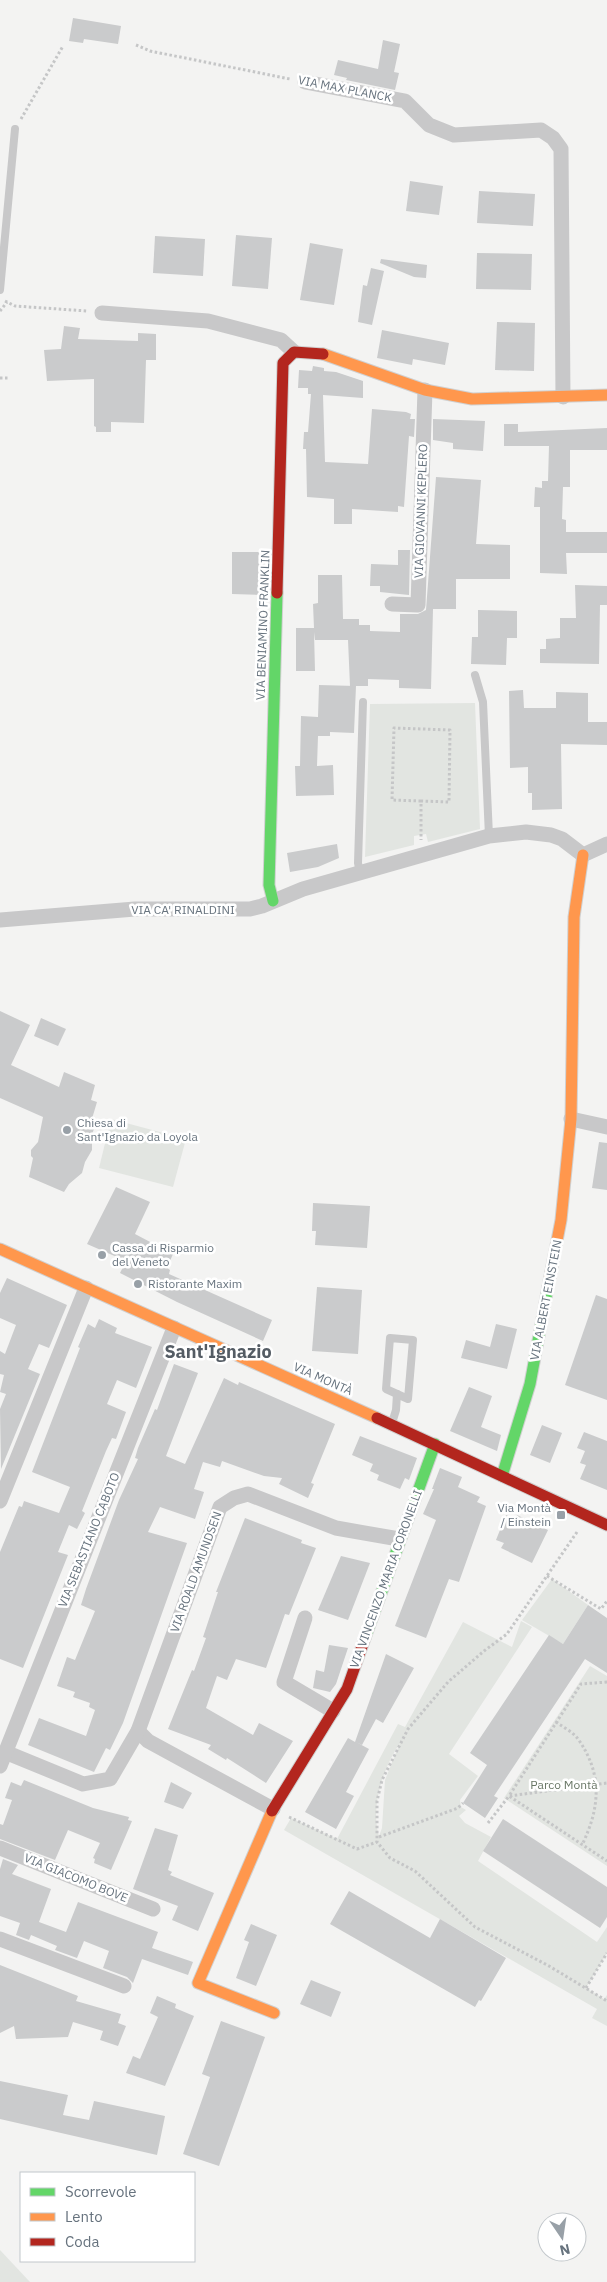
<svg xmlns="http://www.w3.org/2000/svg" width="607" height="2282" viewBox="0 0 607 2282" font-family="'IBM Plex Sans',sans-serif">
<rect width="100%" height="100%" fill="#f3f3f2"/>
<g fill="#e2e5e1" fill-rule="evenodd">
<polygon points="475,703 480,829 428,842 426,834 414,836 414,845 365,857 370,704"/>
<polygon points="111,1119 186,1139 173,1187 99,1168"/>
<polygon points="552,1579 588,1605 563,1644 522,1620"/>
<path d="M521 1621 532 1627 449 1754 478 1776 460 1800 461 1807 466 1810 459 1816 465 1823 491 1837 478 1861 597 1942 607 1927V1953L586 1988 604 1999 607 1995V2026L592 2018 597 2009 284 1830 291 1818 337 1839 398 1724 405 1727 463 1622 512 1647ZM400 1743 385 1780 382 1828 379 1836C370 1807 383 1768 400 1743Z"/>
<polygon points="590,1666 607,1676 607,1866 504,1798"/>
<polygon points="0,2250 30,2282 0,2282"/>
</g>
<g fill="#cacbcc">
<polygon points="73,18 121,26 118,44 84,39 83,43 69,41"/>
<polygon points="383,40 400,44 394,72 399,73 395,90 346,80 347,78 334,75 338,60 378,69"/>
<polygon points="410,181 443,186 439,215 406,211"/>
<polygon points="479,191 535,194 533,226 477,223"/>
<polygon points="236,235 272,238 268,289 232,286"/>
<polygon points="155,236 205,239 203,276 153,273"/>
<polygon points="310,243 343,249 334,305 300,300"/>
<polygon points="477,253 532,254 531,290 476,289"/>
<polygon points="381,259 427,265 426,278 414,277 380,263"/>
<polygon points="371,268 384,271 372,325 358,322 363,285 367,286"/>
<polygon points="497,322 535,323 534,371 495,370"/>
<polygon points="64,326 80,328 78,339 138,341 138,333 156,334 156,360 146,360 144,423 111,422 111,432 96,432 96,427 94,426 94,379 47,381 44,350 61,349"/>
<polygon points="382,330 449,343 445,365 413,359 412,365 377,358"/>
<polygon points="313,366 324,368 324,371 336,372 363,381 363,398 323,395 325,462 368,464 372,409 406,412 411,414 410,419 415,419 414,437 409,436 404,507 398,506 398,512 352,509 352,524 334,524 334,499 307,497 306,449 303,449 304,432 308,432 311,394 308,394 308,388 298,388 299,370 312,371"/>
<polygon points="433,419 485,421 483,451 453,449 453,443 433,440"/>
<polygon points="504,424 518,424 518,432 607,428 607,450 570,450 570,487 563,487 562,519 566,520 566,532 607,532 607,553 566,553 567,574 540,573 540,507 534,507 535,487 542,488 542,481 548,481 549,446 504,446"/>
<polygon points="436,477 481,480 476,544 510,545 510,579 456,579 456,609 433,609 431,689 399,688 399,680 368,679 368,686 350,686 348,640 315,640 314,632 315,671 296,671 296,628 314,628 313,604 318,603 318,575 342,575 343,619 359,619 359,625 370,625 370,631 400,632 400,614 418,614 426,610"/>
<polygon points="398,550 410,550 409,595 380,592 380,586 370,586 371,564 398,565"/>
<polygon points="232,552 265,552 264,595 232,594"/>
<polygon points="575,585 607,586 607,605 600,605 599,664 540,663 540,649 546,649 546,639 560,638 560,618 576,618"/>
<polygon points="478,610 517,611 517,638 507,638 506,665 471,664 472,637 478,637"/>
<polygon points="319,685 356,686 354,733 330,732 330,736 318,736 317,766 333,765 334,795 296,796 295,766 300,766 301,716 318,717"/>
<polygon points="523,690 524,708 556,708 556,692 588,693 588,722 607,722 607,745 561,744 562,809 532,810 532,793 528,793 528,767 510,768 509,691"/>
<polygon points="337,844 339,858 318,867 290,872 287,853"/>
<polygon points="0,1011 30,1025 11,1065 59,1087 64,1072 95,1085 91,1100 97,1102 91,1122 96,1124 92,1134 92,1150 85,1162 82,1173 69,1184 64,1192 29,1177 33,1158 31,1156 31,1150 38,1142 43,1117 0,1098"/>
<polygon points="41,1018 66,1029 58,1046 34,1036"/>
<polygon points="599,1142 607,1143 607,1190 592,1188"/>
<polygon points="116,1187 150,1202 135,1234 173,1254 167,1268 170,1270 169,1274 272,1320 263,1341 177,1302 120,1273 126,1261 87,1244"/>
<polygon points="313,1203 370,1206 367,1248 315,1245 316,1231 312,1231"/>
<polygon points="7,1278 67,1305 49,1348 39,1344 28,1369 40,1374 1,1469 0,1409 6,1394 0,1392 4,1375 0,1374 0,1351 5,1354 16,1325 0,1318 0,1293"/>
<polygon points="317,1287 362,1290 358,1354 312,1351"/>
<polygon points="596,1295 607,1299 607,1400 565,1385"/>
<polygon points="99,1319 117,1328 115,1333 152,1347 136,1388 117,1380 107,1404 126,1412 116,1439 112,1438 106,1451 82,1511 85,1513 77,1529 69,1525 58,1552 68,1555 23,1668 0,1659 0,1552 19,1506 22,1507 24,1501 59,1513 70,1487 32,1472 80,1348 78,1347 88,1324 95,1328"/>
<polygon points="496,1324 517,1329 507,1369 461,1358 466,1340 490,1347"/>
<polygon points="174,1364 198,1373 166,1456 185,1464 224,1378 238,1385 239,1382 335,1424 311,1483 314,1484 308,1498 279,1484 282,1478 264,1476 222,1461 220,1467 203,1462 194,1489 204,1492 195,1519 160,1507 148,1532 187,1543 123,1723 110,1750 106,1748 94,1772 28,1745 39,1718 86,1736 95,1710 89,1707 90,1703 73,1697 75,1692 57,1686 67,1657 75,1660 95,1611 81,1605 86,1589 119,1500 138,1459 135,1458 138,1448 155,1409 157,1410"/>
<polygon points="469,1387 492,1396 481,1427 501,1435 497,1451 450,1431"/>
<polygon points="542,1425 562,1433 550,1463 530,1455"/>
<polygon points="584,1432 607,1441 607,1490 580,1479 586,1465 580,1463 585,1451 577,1448"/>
<polygon points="360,1436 417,1458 409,1480 405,1478 400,1489 377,1480 379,1475 370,1471 373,1464 352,1455"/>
<polygon points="440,1468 462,1477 458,1487 480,1497 477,1502 486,1506 459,1582 449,1579 426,1638 395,1626 436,1520 423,1514 434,1489 432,1489"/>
<polygon points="506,1515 515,1519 517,1515 548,1530 532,1563 501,1548 504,1543 496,1540"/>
<polygon points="245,1518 302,1540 301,1543 316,1548 289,1615 285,1614 266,1668 236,1659 227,1680 217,1676 206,1708 253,1735 259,1723 293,1741 266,1783 227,1758 226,1760 208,1749 211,1745 168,1729 192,1670 194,1671 206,1638 203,1637 218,1592 216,1592"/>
<polygon points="341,1556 370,1563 348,1620 318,1610"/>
<polygon points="588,1605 607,1618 607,1673 585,1659 494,1796 498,1798 485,1818 463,1803 487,1765 470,1753 549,1635 563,1644"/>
<polygon points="329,1645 348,1648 336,1684 330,1692 313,1688 316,1670 324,1672"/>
<polygon points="386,1654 414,1668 383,1723 376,1719 362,1745 356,1742 369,1749 346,1792 354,1796 336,1829 305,1812 348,1738 355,1742"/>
<polygon points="24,1780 93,1808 129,1817 128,1820 132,1821 111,1870 94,1863 95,1859 93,1858 100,1843 68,1830 55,1860 0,1839 0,1824 3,1825 12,1800 5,1798 11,1782 21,1786"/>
<polygon points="171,1782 192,1793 183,1809 164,1802"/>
<polygon points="503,1819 607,1887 607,1917 600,1928 483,1851"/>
<polygon points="155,1828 178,1835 168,1870 172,1872 170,1875 214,1893 198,1931 172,1920 178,1906 133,1889"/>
<polygon points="3,1859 18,1865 12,1874 51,1889 39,1922 66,1932 78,1902 158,1932 152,1948 193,1962 188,1975 142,1959 133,1983 127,1977 103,1968 109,1951 84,1941 77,1958 55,1950 57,1946 31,1935 29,1940 16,1935 20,1923 0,1916 0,1869"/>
<polygon points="349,1891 430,1938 440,1919 506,1958 481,2001 479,2000 475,2007 330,1924"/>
<polygon points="251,1924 277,1935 256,1986 236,1978 249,1942 244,1940"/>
<polygon points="0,1965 78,1996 76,2001 121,2014 118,2023 126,2026 118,2046 100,2040 103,2031 73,2022 68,2037 16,2039 14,2026 0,2033"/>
<polygon points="311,1980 341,1992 331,2017 300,2004"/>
<polygon points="157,1996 176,2004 175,2008 194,2016 165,2086 126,2073 133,2056 140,2059 158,2017 150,2013"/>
<polygon points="221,2021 265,2037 219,2166 183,2154 210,2077 202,2074"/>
<polygon points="0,2081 68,2095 63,2115 89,2120 94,2101 165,2116 157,2155 0,2119"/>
</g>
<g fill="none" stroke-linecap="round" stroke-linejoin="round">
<g stroke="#d0d0d0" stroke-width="13">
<g id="fast">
<polyline points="273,901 269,885 277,593"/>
<polyline points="502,1476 530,1384 548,1287"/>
<polyline points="365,1638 435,1444"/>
</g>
</g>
<g stroke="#d0d0d0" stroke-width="13">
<g id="slow">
<polyline points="323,354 425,390 472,399 607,395"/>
<polyline points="0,1249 377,1418"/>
<polyline points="548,1287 561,1220 571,1119 574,917 583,855"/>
<polyline points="272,1811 198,1983 274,2013"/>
</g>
</g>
<g stroke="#d0d0d0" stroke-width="13">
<g id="jam">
<polyline points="277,593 283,363 294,352 323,354"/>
<polyline points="377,1418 607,1525"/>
<polyline points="272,1811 347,1689 365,1638"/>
</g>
</g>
<g stroke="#c5c6c7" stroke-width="3" stroke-dasharray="2.5 2.5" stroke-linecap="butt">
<polyline points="136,45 150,51 290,79"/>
<polyline points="21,119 63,46"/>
<polyline points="5,301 15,306 87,311"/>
<polyline points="0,311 7,302"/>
<polyline points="0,378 8,378"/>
<polyline points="421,801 392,800 394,728 450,730 449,802 421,801 421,840"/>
<polyline points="577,1532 507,1634 484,1651 448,1682 408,1729 382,1780 377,1801 377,1842 390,1858 415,1871 475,1927 549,1966 607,2001"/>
<polyline points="547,1576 601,1609 607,1601"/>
<polyline points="607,1682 581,1684 509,1796 607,1861"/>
<path d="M556 1722C563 1727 573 1732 578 1739 603 1774 600 1808 582 1845"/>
<polyline points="289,1817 357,1849 377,1842"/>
<polyline points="488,1823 509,1796 607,1783"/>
<polyline points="379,1837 458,1808 463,1803"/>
<polyline points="586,1988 607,1953"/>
</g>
<g stroke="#c8c8c9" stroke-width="8">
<polyline points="0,290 15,129"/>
<polyline points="475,675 483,702 489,836"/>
<polyline points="360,873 358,863 363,702"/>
<polygon points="390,1338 413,1340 408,1399 386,1389"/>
<polyline points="392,1423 396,1410 397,1394"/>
</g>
<g stroke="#c8c8c9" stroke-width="15">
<polyline points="305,82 405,101 429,125 454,135 541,130 553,138 561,149 563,397"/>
<polyline points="102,313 208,321 281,340 294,352"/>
<polyline points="392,604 418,605 425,390"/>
<polyline points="0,920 135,909 250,909 262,906 303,889 489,836 526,832 551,835 562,839 583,855 607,844"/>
<polyline points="571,1119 607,1127"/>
<polyline points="0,1501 86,1288"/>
<polyline points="305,1618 284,1682 333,1711"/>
<polyline points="138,1731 148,1741 273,1809"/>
<polyline points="5,1752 83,1784 110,1779 138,1731 220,1507 234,1498 248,1494 336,1528 399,1539"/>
<polyline points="0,1766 174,1328"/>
<polyline points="0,1848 153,1909"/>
<polyline points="0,1939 124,1986"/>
</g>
<use href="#fast" stroke="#63d668" stroke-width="11"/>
<use href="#slow" stroke="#ff974d" stroke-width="11"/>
<use href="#jam" stroke="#b3261e" stroke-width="11"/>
</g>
<g fill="#98a0a7" stroke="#fff" stroke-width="2">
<circle cx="67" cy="1130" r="5"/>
<circle cx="102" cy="1255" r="5"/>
<circle cx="138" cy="1284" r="5"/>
<rect x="556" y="1510" width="10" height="10" rx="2.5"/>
</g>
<g text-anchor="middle" stroke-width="5" stroke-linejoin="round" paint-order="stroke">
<g font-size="12" fill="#67737e" stroke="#fff">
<text transform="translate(345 89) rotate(11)" y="4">VIA MAX PLANCK</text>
<text transform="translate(421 511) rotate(-88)" y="4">VIA GIOVANNI KEPLERO</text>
<text transform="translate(263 625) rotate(-88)" y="4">VIA BENIAMINO FRANKLIN</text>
<text x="183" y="914">VIA CA' RINALDINI</text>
<text transform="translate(546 1300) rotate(-79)" y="4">VIA ALBERT EINSTEIN</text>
<text transform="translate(323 1379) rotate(24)" y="4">VIA MONTÀ</text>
<text transform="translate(89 1540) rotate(-68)" y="4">VIA SEBASTIANO CABOTO</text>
<text transform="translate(196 1572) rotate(-70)" y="4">VIA ROALD AMUNDSEN</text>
<text transform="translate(386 1579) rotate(-70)" y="4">VIA VINCENZO MARIA CORONELLI</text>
<text transform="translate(76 1878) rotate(22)" y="4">VIA GIACOMO BOVE</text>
</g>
<g font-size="12" fill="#67737e" stroke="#fff" text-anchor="start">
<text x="77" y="1127">Chiesa di<tspan x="77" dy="14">Sant'Ignazio da Loyola</tspan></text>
<text x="112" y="1252">Cassa di Risparmio<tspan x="112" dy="14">del Veneto</tspan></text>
<text x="148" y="1288">Ristorante Maxim</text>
<text x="551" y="1512" text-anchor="end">Via Montà<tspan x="551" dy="14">/ Einstein</tspan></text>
</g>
<g font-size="12" fill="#687665" stroke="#fff">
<text x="564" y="1789">Parco Montà</text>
</g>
<g font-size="18" font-weight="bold" fill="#545c64" stroke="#fff">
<text x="218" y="1358">Sant'Ignazio</text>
</g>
</g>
<rect x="20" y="2172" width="175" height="90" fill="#ffffff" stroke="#c2c7cb"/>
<rect x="30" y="2188" width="25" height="8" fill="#63d668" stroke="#c2c7cb"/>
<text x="65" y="2197" font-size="15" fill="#67737e">Scorrevole</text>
<rect x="30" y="2213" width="25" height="8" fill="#ff974d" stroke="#c2c7cb"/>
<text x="65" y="2222" font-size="15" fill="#67737e">Lento</text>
<rect x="30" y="2238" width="25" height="8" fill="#b3261e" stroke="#c2c7cb"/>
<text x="65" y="2247" font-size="15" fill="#67737e">Coda</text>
<g transform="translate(562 2237) rotate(167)"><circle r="24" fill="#ffffff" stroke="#c2c7cb"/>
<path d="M0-4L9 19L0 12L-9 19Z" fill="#98a0a7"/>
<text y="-8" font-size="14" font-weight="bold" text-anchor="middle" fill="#67737e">N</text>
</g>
</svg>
